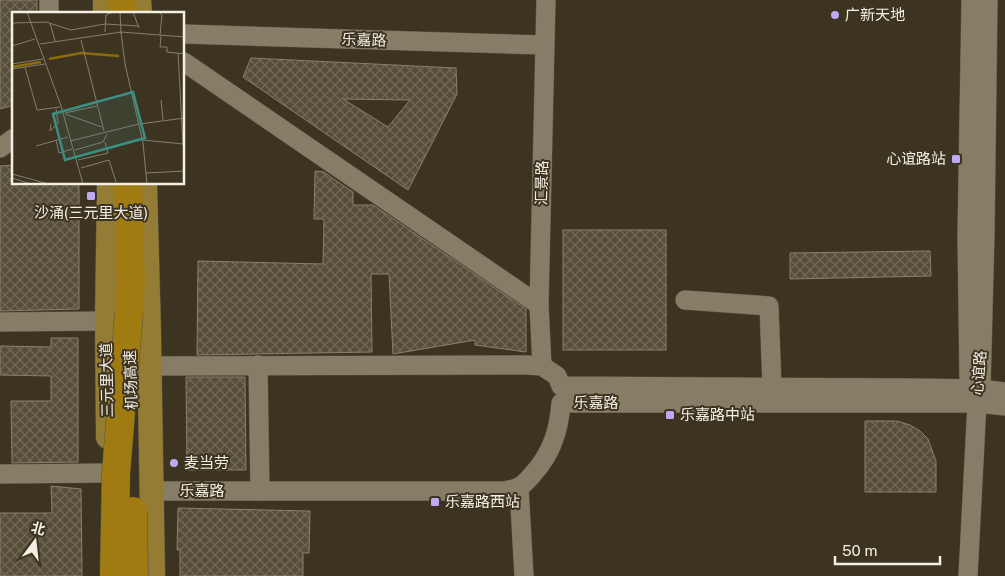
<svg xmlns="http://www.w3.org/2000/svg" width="1005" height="576" viewBox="0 0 1005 576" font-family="'Public Sans','Noto Sans SC',sans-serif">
<defs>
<pattern id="building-cross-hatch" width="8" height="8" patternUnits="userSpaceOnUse" patternTransform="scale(1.25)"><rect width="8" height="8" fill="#574e3a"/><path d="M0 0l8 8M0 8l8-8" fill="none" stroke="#706856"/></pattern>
</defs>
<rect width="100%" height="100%" fill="#3c3421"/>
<g fill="url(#building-cross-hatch)" stroke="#8a806b" fill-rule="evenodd">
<polygon points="0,0 37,0 37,14 14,14 14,105 0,109"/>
<path d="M251 58 456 68 457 94 408 190 243 77ZM343 99 410 100 388 127Z"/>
<polygon points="14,165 14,184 79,184 79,309 0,311 0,166"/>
<polygon points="315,171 324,172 335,180 353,192 353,205 373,205 526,309 526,352 475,345 475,340 393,354 389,274 371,274 372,352 197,355 198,261 323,264 324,219 314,219"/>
<rect x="563" y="230" width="103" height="120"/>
<polygon points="930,251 931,276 790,279 790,253"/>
<polygon points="51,338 78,338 78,462 12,463 11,401 51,401 51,376 0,375 0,346 51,347"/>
<polygon points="186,377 245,377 246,470 187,470"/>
<polygon points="865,421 897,421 910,425 920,431 928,439 936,461 936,492 865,492"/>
<polygon points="51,486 81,489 82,576 0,576 0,513 52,513"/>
<polygon points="178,508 310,511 309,553 303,553 303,576 180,576 180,550 177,550"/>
</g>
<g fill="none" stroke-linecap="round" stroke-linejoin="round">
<g stroke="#595242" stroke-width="20">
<g id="minor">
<polyline points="49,0 49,14"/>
<polyline points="184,34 544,45"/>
<polyline points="184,62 539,305"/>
<polyline points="0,148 14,138"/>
<polyline points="685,300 769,306 772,387"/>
<polyline points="0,322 107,321"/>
<polyline points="258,365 260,491"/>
<polyline points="136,366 526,365 542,366 557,376 561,386 912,388 981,389 1005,392"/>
<polyline points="542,366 539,305 546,0"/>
<polyline points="969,379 967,237 971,0"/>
<polyline points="0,474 109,473"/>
<polyline points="519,487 524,576"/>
<path d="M153 491H504C509 490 515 489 519 487 525 484 529 478 533 474 552 453 559 430 561 403H977L1005 406"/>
<polyline points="968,576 977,403 981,389 985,232 988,0"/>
</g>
</g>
<g stroke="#595242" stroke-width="25">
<g id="major">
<polyline points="105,0 105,14"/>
<polyline points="139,0 140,14"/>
<polyline points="145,184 149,333 153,576"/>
<polyline points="108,437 107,321 109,184"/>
</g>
</g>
<g stroke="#595242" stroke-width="29">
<g id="highway">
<polyline points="122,0 123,14"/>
<polyline points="128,184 131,283 129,312"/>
</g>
</g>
<use href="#minor" stroke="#877d67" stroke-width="19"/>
<use href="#major" stroke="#957c34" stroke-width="24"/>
<use href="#highway" stroke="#9f7b12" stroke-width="28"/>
<g stroke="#595242" stroke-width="29" stroke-linecap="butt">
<g id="highway-bridge">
<polyline points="133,511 134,576"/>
<polyline points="114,576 116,473 129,312"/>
</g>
</g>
<use href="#highway-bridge" stroke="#9f7b12" stroke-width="28"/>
</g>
<g fill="#bea9f5" stroke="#3c3421" stroke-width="2">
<circle cx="835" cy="15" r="5"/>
<rect x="951" y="154" width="10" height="10" rx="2.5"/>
<rect x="86" y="191" width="10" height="10" rx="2.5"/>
<rect x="665" y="410" width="10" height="10" rx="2.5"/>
<circle cx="174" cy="463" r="5"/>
<rect x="430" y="497" width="10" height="10" rx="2.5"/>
</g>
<g text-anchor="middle" stroke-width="4" stroke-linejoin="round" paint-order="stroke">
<g font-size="15" fill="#f4eee3" stroke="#3c3421" text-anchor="start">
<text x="845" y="20">广新天地</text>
<text x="946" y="164" text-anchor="end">心谊路站</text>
<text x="91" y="218" text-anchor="middle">沙涌(三元里大道)</text>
<text x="680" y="420">乐嘉路中站</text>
<text x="184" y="468">麦当劳</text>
<text x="445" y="507">乐嘉路西站</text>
</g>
<g font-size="15" fill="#f4eee3" stroke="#3c3421">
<text transform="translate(364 40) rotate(2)" y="5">乐嘉路</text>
<text transform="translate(542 183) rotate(-89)" y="5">汇景路</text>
<text transform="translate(979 373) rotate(-85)" y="5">心谊路</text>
<text transform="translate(107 380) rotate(-91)" y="5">三元里大道</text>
<text transform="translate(131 380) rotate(-92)" y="5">机场高速</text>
<text x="596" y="408">乐嘉路</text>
<text x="202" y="496">乐嘉路</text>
</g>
</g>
<g transform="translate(12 12)">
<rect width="172" height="172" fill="#3c3421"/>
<path fill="none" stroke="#8d6c09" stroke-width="2.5" d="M37 47 69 41 107 44M0 55 29 50"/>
<path fill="none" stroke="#867e6f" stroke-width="1" d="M15 0 49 94 71 172M108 0 109 22M121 0 127 16M147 0 150 3 148 23M0 11 34 10 59 18 93 12 127 14M38 11 43 29M93 20 94 3 101 0M109 20 113 52 131 131 135 172M149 24 148 35H155V40L173 42M69 28 92 119M28 32 109 20 173 25M0 34 23 27M0 52 31 47M13 55 25 98 48 95M0 57 33 52M149 88 151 108M53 101 85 94M53 102 90 115M39 112 38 119 46 111 44 97M44 128 47 141 60 137M131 128 171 132 166 41M58 129 127 112 173 106M24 134 56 125M63 138 91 130 95 122M66 148 96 141 93 130M69 156 97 148 104 170M134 161 173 159M0 162 37 172M0 166 19 172"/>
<path fill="#3d8e85" fill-opacity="0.15" stroke="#3d8e85" stroke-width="2.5" d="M121 80 133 126 53 148 41 102Z"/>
<rect width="172" height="172" fill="none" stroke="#f4eee3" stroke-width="2.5"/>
</g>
<g transform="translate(35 541) rotate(15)" stroke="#3c3421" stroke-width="4" paint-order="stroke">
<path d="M0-4L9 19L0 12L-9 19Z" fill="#f4eee3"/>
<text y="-8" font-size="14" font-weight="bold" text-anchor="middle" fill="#f4eee3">北</text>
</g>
<path d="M835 556v8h105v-8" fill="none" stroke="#f4eee3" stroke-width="2.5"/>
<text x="842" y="556" font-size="15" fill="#f4eee3" stroke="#3c3421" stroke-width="4" paint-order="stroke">50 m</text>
</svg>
